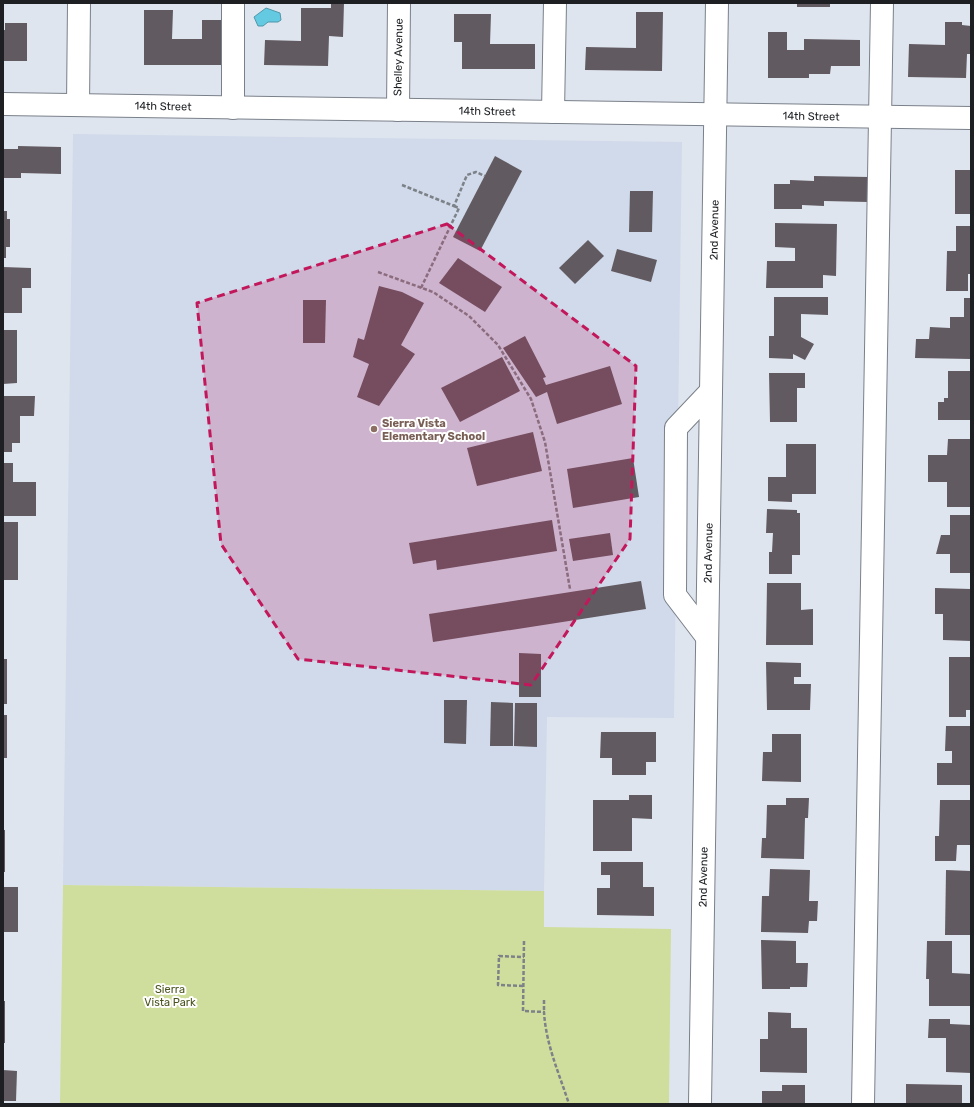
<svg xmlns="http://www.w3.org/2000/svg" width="974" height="1107" viewBox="0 0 974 1107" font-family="Rubik,sans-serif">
<rect width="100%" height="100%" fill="#dfe5ef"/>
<polygon fill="#d0daea" points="73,134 682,142 674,718 547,717 544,891 63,885"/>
<polygon fill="#cfde9c" points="63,885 544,891 544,927 671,929 669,1104 60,1104"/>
<polygon fill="#64cae2" stroke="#4f97a9" points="266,8 280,13 281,20 278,22 268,22 263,26 258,26 254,17"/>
<g fill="#625a61">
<polygon points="331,3 344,3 343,37 329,36 328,66 264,65 265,40 301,41 301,8 331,8"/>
<rect x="797" y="3" width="33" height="4"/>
<polygon points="144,10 173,10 172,39 202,39 202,20 227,20 227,65 144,65"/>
<polygon points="636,12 663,12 662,71 585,70 586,47 636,48"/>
<polygon points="454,14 491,14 490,44 535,44 535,69 462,69 462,42 454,42"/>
<polygon points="945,22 962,22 962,25 971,26 971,54 967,54 966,78 908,77 909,44 945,45"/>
<polygon points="5,23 27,23 27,61 3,61 3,30 5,30"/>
<polygon points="768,32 787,32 787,50 804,50 804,39 860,40 860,66 831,66 830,74 809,74 809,78 768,78"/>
<polygon points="18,146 61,147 61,174 21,173 21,178 3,178 3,149 18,149"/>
<polygon points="495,156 522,171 480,251 453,237"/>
<rect x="955" y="170" width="16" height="44"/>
<polygon points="814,176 869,177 868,202 824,201 824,206 802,205 802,209 774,209 774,184 790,184 790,180 814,181"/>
<polygon points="630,191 653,191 652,232 629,232"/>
<polygon points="3,211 7,211 7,219 10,219 10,247 6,247 6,258 3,258"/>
<polygon points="775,223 837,224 836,276 823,275 823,288 766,288 767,261 795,261 795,248 775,247"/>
<polygon points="956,226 971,226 971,274 968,274 968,291 946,291 947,251 956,251"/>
<polygon points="588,240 604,256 575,284 559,268"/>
<polygon points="617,249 657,260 651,282 611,271"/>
<polygon points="458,258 502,287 485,312 439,283"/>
<polygon points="3,267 31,268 31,288 22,288 22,313 3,313"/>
<polygon points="379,286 402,292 424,303 401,345 415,354 379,406 357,397 369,364 353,357 358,338 364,340"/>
<polygon points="774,297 828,297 828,315 801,314 801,337 814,344 805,360 793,354 793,359 769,358 769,336 774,336"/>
<polygon points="964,298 971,298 971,359 915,358 916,339 929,339 930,327 950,328 950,317 964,317"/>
<polygon points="303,300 326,300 325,343 303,343"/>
<polygon points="3,330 17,330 17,383 3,384"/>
<polygon points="525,336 546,377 543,378 546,385 610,366 622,404 557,424 547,392 536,397 503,348"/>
<polygon points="502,357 520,391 460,422 441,388"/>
<polygon points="948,371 971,371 971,420 938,420 938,402 944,402 944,398 948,398"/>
<polygon points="769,373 805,373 805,388 797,388 797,422 770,422"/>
<polygon points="3,396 35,396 34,416 20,416 20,443 12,443 12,452 3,452"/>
<polygon points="533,432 542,471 477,486 467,448"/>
<polygon points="948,439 971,439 970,507 947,507 947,482 928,482 928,455 947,455"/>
<polygon points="786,444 816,444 816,494 792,494 792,502 768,501 768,477 786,477"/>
<polygon points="633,458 639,497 573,508 567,469"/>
<polygon points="3,463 13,463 13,482 36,482 36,516 3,516"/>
<polygon points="767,509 797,510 797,513 800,513 800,555 792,555 792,574 769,574 769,552 772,552 773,533 766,533"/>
<polygon points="950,515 971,515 971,573 950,573 950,554 936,554 941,535 950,535"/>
<polygon points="552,520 557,551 437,570 436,560 413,564 409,543"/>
<rect x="3" y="522" width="15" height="58"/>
<polygon points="610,533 613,555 573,561 569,539"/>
<polygon points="641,581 646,609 433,642 429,614"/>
<polygon points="767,583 801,583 801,610 813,609 813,645 766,645"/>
<polygon points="935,588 971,589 971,641 943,640 943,614 935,614"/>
<polygon points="519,653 541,654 541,697 519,697"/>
<polygon points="949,657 971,657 971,710 966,710 966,717 949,717"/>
<rect x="3" y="659" width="4" height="45"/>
<polygon points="766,662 801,663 801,677 794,677 794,684 811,684 810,710 767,710"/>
<polygon points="444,700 467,700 466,744 444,743"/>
<polygon points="491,702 513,703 513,746 490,746"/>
<polygon points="515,703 537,703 537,747 514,746"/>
<rect x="3" y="715" width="4" height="43"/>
<polygon points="946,726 971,726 971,785 937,785 937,763 952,763 952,751 945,751"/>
<polygon points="601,732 656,732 656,762 646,762 646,775 612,775 612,758 600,758"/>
<polygon points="772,734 801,734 801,782 762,781 763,752 772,752"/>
<polygon points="629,795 652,795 652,819 632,818 632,851 593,851 593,800 629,800"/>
<polygon points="786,798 809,798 808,818 805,818 804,859 761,858 762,838 766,838 767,805 786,805"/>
<polygon points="940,800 971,800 971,845 957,845 956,861 935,861 935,836 939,836"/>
<rect x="3" y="830" width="2" height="42"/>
<polygon points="601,862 643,862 643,887 654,887 654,916 597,915 597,888 610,888 610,875 601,875"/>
<polygon points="770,869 810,870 809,901 818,901 817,921 809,921 808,933 761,932 762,896 769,896"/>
<polygon points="946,870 971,871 971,935 945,935"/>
<rect x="3" y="887" width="15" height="45"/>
<polygon points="761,940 796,941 796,963 808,963 807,987 790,987 790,989 762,989"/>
<polygon points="927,941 952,941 952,973 971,974 971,1006 929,1006 929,979 926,979"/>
<rect x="3" y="1001" width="2" height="42"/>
<polygon points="768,1012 791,1013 791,1028 807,1028 807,1073 760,1072 760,1039 768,1039"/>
<polygon points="929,1019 950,1019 950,1024 971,1025 971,1073 946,1072 946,1038 928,1038"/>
<polygon points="3,1070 17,1071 16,1101 3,1101"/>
<polygon points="906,1084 962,1085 962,1104 906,1104"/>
<polygon points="782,1085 805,1085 805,1104 762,1104 762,1091 782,1091"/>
</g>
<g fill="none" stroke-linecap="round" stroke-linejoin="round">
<g stroke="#7a8089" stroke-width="24">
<g id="minor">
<polyline points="3,104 971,118"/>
<polyline points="78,105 79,3"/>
<polyline points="233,108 233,3"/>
<polyline points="398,110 399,3"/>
<polyline points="553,112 555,3"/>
<polyline points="707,637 675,595 676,428 711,391"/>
<polyline points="700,1104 717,3"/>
<polyline points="863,1104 882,3"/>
</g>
</g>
<g stroke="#7d8188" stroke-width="2.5" stroke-dasharray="4 2" stroke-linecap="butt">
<polyline points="402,185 454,206 467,175 476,172 485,176"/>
<polyline points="378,272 433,292 469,316 498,345 531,399 545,442 570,589"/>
<polyline points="421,288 459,208 454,206"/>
<path d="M524 941 523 1011 544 1012C546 1045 559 1073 569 1104"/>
<polyline points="523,986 498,985 499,956 524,957"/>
<polyline points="544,1000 544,1012"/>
</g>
<use href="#minor" stroke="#fff" stroke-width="22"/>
</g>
<path fill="#c2185b" fill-opacity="0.2" stroke="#c2185b" stroke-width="3" stroke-dasharray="8 5" stroke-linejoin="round" d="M447 224 636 366 630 539 531 685 298 659 221 544 197 303Z"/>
<circle fill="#8d6e63" stroke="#fff" stroke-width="1.5" cx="374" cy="429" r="4"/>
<g text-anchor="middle" stroke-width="4" stroke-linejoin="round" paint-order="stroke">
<g font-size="11" fill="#1d1f23" stroke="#fff">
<text transform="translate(398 57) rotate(-89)" y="4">Shelley Avenue</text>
<text transform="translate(163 106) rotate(1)" y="4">14th Street</text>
<text transform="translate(487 111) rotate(1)" y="4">14th Street</text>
<text transform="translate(811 116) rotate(1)" y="4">14th Street</text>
<text transform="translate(714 230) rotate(-89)" y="4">2nd Avenue</text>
<text transform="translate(708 553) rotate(-89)" y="4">2nd Avenue</text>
<text transform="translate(703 877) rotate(-89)" y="4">2nd Avenue</text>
</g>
<g font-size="11" font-weight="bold" fill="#785e54" stroke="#fff" text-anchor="start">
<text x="382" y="427">Sierra Vista<tspan x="382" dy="13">Elementary School</tspan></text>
</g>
<g font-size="11" fill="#49531d" stroke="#fff">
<text x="170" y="993">Sierra<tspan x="170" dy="13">Vista Park</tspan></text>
</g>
</g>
<rect width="974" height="1107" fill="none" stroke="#1d1f23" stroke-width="8"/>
</svg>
